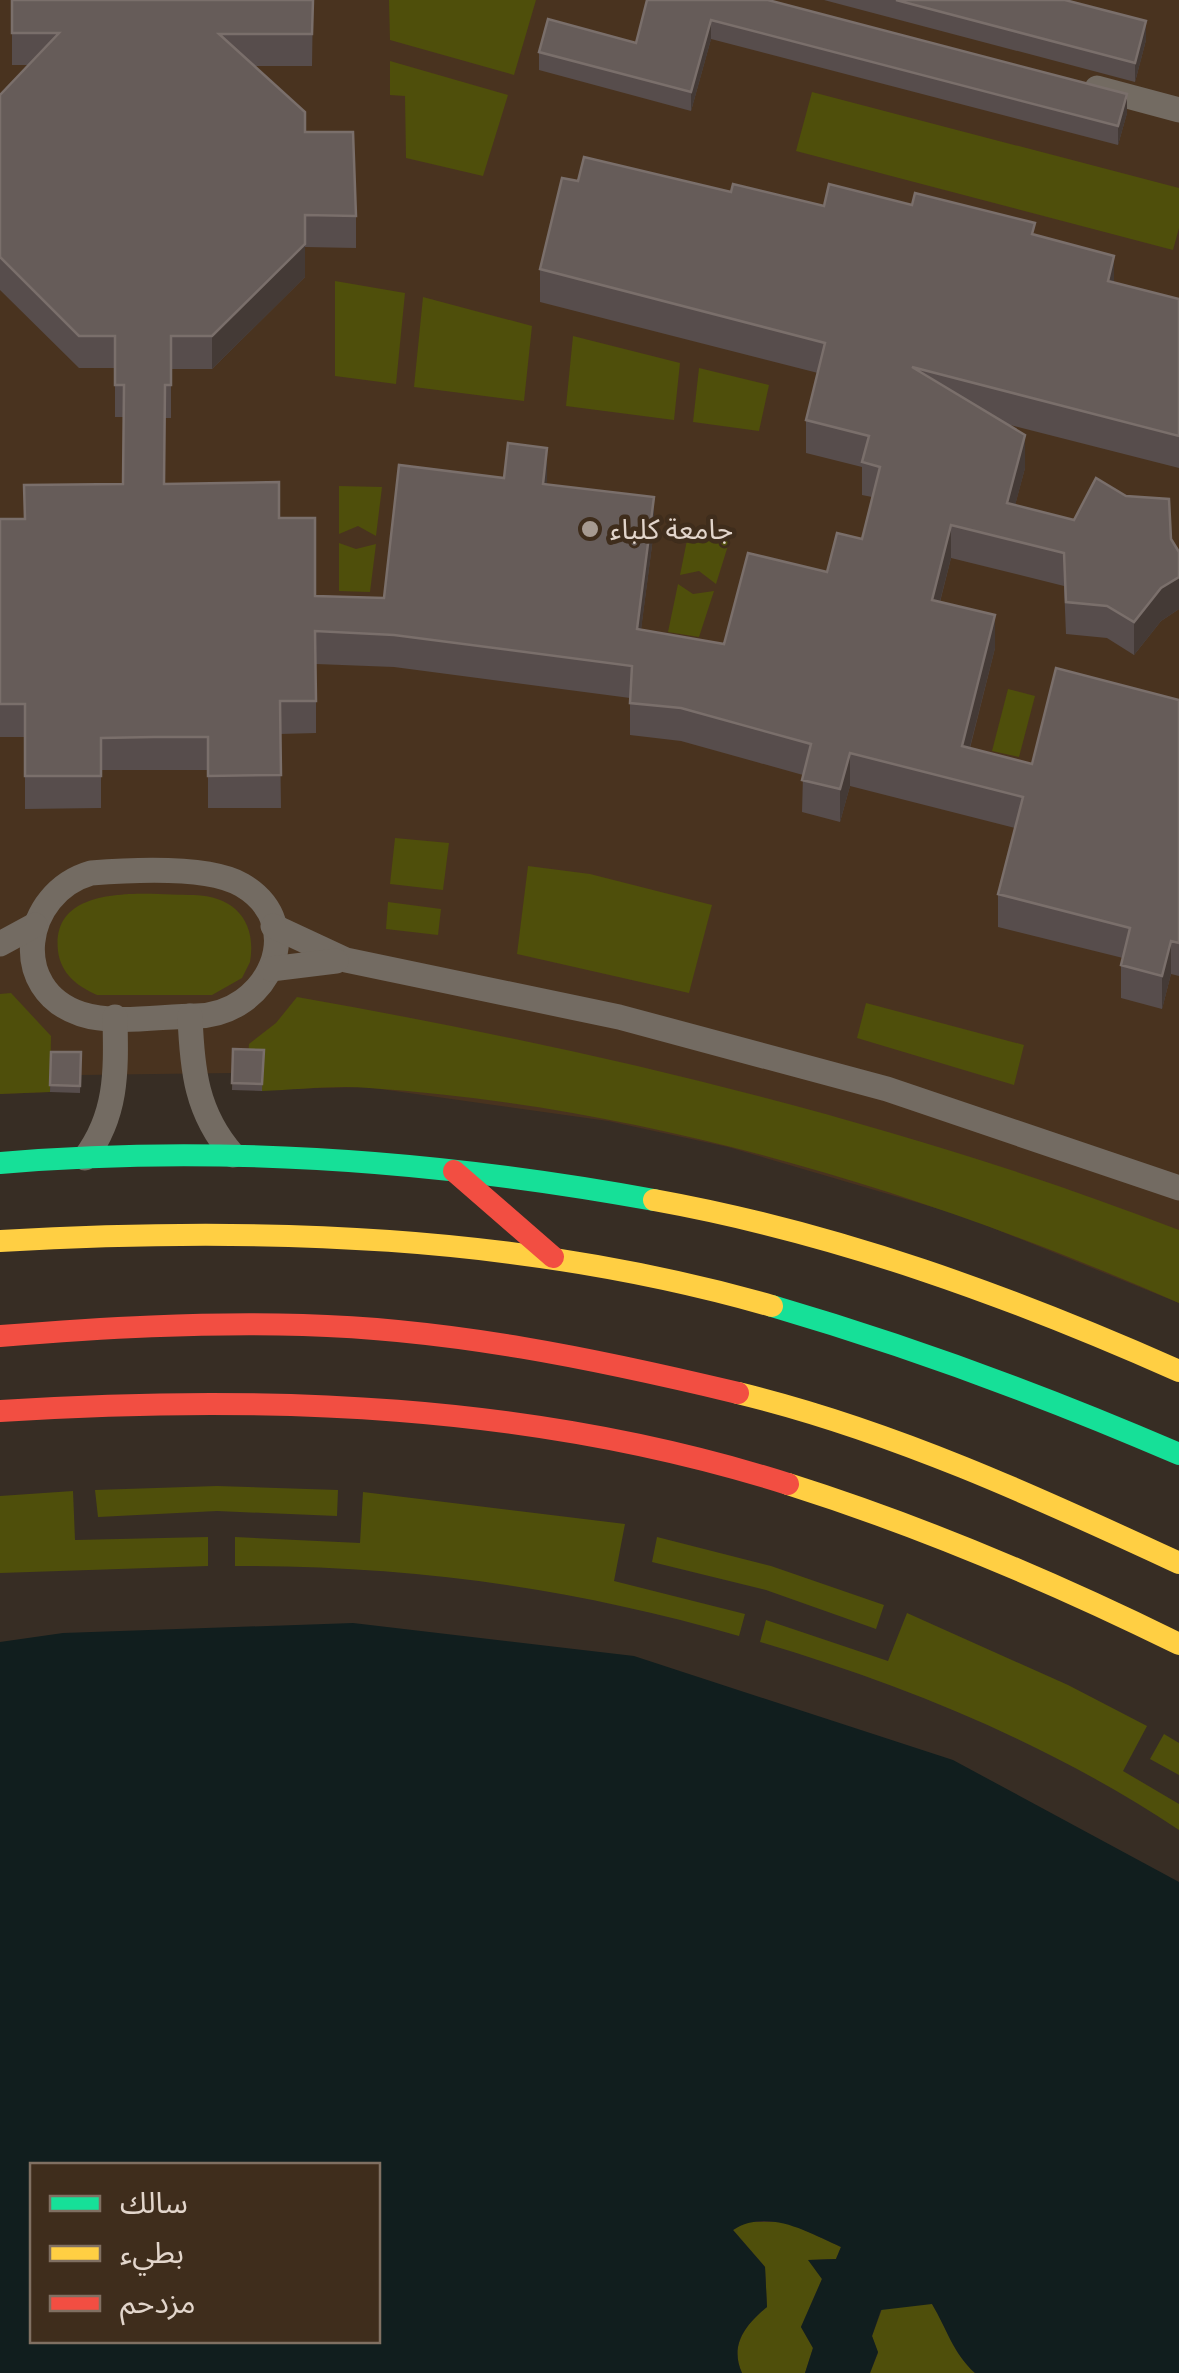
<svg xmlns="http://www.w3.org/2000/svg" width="1179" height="2373" viewBox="0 0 1179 2373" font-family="'Roboto Condensed','Noto Sans Arabic',sans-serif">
<rect width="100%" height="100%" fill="#372d24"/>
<polygon fill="#49331f" points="0,0 1179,0 1179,1303 963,1216 728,1147 608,1121 366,1087 232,1090 232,1073 81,1075 80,1060 51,1059 50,1092 0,1094"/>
<g fill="#4f4f0b">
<polygon points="389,0 536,0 514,75 390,40"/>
<polygon points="390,61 508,95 483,176 406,158 405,96 390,95"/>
<polygon points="812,92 1179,188 1179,228 1173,250 796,151"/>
<polygon points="335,281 405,293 396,384 335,376"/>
<polygon points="423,297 532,326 524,401 414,387"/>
<polygon points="573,336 680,363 674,420 566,406"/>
<polygon points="699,368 769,385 759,431 693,422"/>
<polygon points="339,486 382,487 376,536 358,526 339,534"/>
<polygon points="689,530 731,536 716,584 699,571 680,575"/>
<polygon points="339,543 356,549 376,544 370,592 339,591"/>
<polygon points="678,584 693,594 714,591 699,637 668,632"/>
<polygon points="1008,689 1035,696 1019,757 992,751"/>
<polygon points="395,838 449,843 443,890 390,884"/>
<polygon points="528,866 590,874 712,905 689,993 517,954"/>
<path d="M194 895C235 896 257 922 250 962L242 978 212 995H97C77 986 61 974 58 951 50 880 151 895 194 895Z"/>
<polygon points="388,902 441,909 438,935 386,929"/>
<polygon points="11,993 51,1036 50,1092 0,1094 0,994"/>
<path d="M297 997C597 1050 894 1120 1179 1230V1303C923 1191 649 1107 369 1088 334 1085 297 1090 262 1091L248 1057 249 1044 276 1023Z"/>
<polygon points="866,1003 1024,1045 1014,1085 857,1038"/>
<polygon points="217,1486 338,1490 337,1516 217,1511 98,1517 95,1490"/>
<polygon points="73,1491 75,1540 208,1537 208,1566 0,1573 0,1496"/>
<path d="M363 1492 625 1524 614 1581 745 1614 739 1636C569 1587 412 1566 235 1566V1537L360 1543Z"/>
<polygon points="657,1537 771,1566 884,1605 876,1629 766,1590 652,1562"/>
<path d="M907 1613 1068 1685 1147 1726 1123 1771 1179 1804V1830C1050 1744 908 1686 760 1642L766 1620 888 1661Z"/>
<polygon points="1164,1734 1179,1743 1179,1775 1150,1759"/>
<path d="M746 2222H787L841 2247 836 2259 809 2260 822 2279 801 2327 813 2348 805 2373H742C729 2345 746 2324 767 2307L765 2267 733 2230Z"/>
<path d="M909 2304H932C947 2329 953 2353 975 2373H870L878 2353 872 2336 882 2309Z"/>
</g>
<path fill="#111e1e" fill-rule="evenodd" d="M353 1623 634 1656 953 1760 1179 1882V2373H975C953 2353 947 2329 932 2304L881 2310 872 2336 878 2352 870 2373H805L813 2348 801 2327 822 2279 808 2260 836 2259 841 2247C807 2232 768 2208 733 2230L765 2267 767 2307C746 2324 729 2345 742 2373H0V1642L63 1633ZM32 2166H378V2340H32Z"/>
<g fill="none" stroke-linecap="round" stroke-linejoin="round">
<g stroke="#736b62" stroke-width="25">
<polyline points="1097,88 1179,110"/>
<path d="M91 873C129 870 208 865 242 885 310 925 268 1015 196 1016 161 1016 115 1025 81 1014 8 990 22 893 91 873Z"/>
<polyline points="273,926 346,960 619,1017 887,1089 1179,1188"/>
<polyline points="0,944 35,925"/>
<polyline points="271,969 336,961"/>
<path d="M190 1016C192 1069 196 1113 233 1155"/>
<path d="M85 1158C118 1114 116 1070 115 1017"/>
</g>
<g stroke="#16e098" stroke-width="22">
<path d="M0 1163C218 1144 440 1161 654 1200"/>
<path d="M772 1306C912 1347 1045 1396 1179 1454"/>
</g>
<g stroke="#ffcf43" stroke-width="22">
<path d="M654 1200C837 1233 1010 1296 1179 1371"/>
<path d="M0 1241C259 1226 521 1234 772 1306"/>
<path d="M738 1393C891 1430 1037 1497 1179 1563"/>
<path d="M788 1484C924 1527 1051 1581 1179 1644"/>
</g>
<g stroke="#f24e42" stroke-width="22">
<polyline points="454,1171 553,1257"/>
<path d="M0 1336C101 1328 202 1322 303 1325 451 1329 596 1359 738 1393"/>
<path d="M0 1411C265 1394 532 1403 788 1484"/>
</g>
</g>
<g fill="#574d4c">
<polygon points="12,0 313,0 312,66 255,66 305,132 356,216 356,248 305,247 305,277 212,369 171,369 171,418 165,418 164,484 279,518 315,596 384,598 546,485 654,530 641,629 724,644 827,572 862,539 872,497 862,495 862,467 806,453 806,420 818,373 540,302 540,269 578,181 731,192 1035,235 1114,282 1179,299 1179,468 1006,424 1025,468 1015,505 1074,520 1171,539 1179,552 1179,609 1161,621 1134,655 1107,638 1066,634 1064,586 951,558 940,602 995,648 970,748 1032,764 1179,700 1179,976 1171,974 1162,1009 1121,998 1121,965 1123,958 998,927 998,894 1015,828 850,786 840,822 802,812 803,775 681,741 630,735 630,698 394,667 316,664 316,733 280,734 281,808 208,808 208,770 101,770 101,808 25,809 25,737 0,737 0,519 24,519 123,484 124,417 115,417 115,368 79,368 0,290 0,95 28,65 12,65"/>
<polygon points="647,0 1127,113 1118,145 711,39 691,111 539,70 539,52 636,43"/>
<polygon points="824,0 1065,0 1146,40 1135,82"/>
<polygon points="233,1049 264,1050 262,1091 232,1090"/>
<polygon points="51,1052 81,1052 80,1093 50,1092"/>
</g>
<g fill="#443a36">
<polygon points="711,20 711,39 691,111 691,92"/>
<polygon points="1146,21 1146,40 1135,82 1135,63"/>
<polygon points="1127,94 1127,113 1118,145 1118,126"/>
<polygon points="305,215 305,277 212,369 212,336"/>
<polygon points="1114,256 1114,288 1108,281"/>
<polygon points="1025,435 1025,468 1007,536 1007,503"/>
<polygon points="547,448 547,481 543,517 543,484"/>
<polygon points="654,497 654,530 637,661 637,629"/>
<polygon points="951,525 951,558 932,632 932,600"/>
<polygon points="1179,577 1179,609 1161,621 1134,655 1134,622 1161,588"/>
<polygon points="995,615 995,648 962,778 962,746"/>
<polygon points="850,753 850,786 840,822 840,789"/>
<polygon points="1171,941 1171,974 1162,1009 1162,976"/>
</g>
<g fill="#665c59" stroke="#7a6f6b" stroke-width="2.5">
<polygon points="12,0 313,0 312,34 219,34 305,112 305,132 353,132 356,216 305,215 305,244 212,336 171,336 171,385 165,385 164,484 279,482 279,518 315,518 315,596 384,598 399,465 504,478 508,443 547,448 543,484 654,497 637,629 724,644 748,553 827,572 837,533 862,539 880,467 862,462 869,436 806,420 825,343 540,269 562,178 578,181 584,157 731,192 733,184 824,206 829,184 912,205 915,193 1035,223 1032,234 1114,256 1108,281 1179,299 1179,436 912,367 1025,435 1007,503 1074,520 1096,478 1126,496 1169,499 1171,539 1179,552 1179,577 1161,588 1134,622 1107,606 1066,602 1064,553 951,525 932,600 995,615 962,746 1032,764 1056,668 1179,700 1179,943 1171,941 1162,976 1121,965 1130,928 998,894 1023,797 850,753 840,789 802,780 811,744 681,708 630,703 632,666 394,635 315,631 316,701 280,701 281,775 208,776 208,737 154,737 101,738 101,776 25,776 25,704 0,704 0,519 25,519 24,485 123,484 124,385 115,385 115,336 79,336 0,257 0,95 59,33 12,33"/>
<polygon points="647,0 768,0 1127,94 1118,126 711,20 691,92 539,52 548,19 636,43"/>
<polygon points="896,0 1065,0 1146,21 1135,63"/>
<polygon points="233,1049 264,1050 262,1084 232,1083"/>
<polygon points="51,1052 81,1052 80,1086 50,1085"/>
</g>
<circle fill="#a69a91" stroke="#3f2d1c" stroke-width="4" cx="590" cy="529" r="10"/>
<g text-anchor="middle" stroke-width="9" stroke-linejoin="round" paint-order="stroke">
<g font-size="28" fill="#e2d5cb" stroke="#3f2d1c" text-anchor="start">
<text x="610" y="539">جامعة كلباء</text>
</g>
</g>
<rect x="30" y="2163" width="350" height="180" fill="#3f2d1c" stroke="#807062" stroke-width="2.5"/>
<rect x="50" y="2196" width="50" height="15" fill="#16e098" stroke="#807062" stroke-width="2.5"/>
<text x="120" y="2213" font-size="30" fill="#e2d5cb">سالك</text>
<rect x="50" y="2246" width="50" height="15" fill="#ffcf43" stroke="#807062" stroke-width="2.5"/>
<text x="120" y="2263" font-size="30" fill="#e2d5cb">بطيء</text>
<rect x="50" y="2296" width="50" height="15" fill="#f24e42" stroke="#807062" stroke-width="2.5"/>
<text x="120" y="2313" font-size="30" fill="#e2d5cb">مزدحم</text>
</svg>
